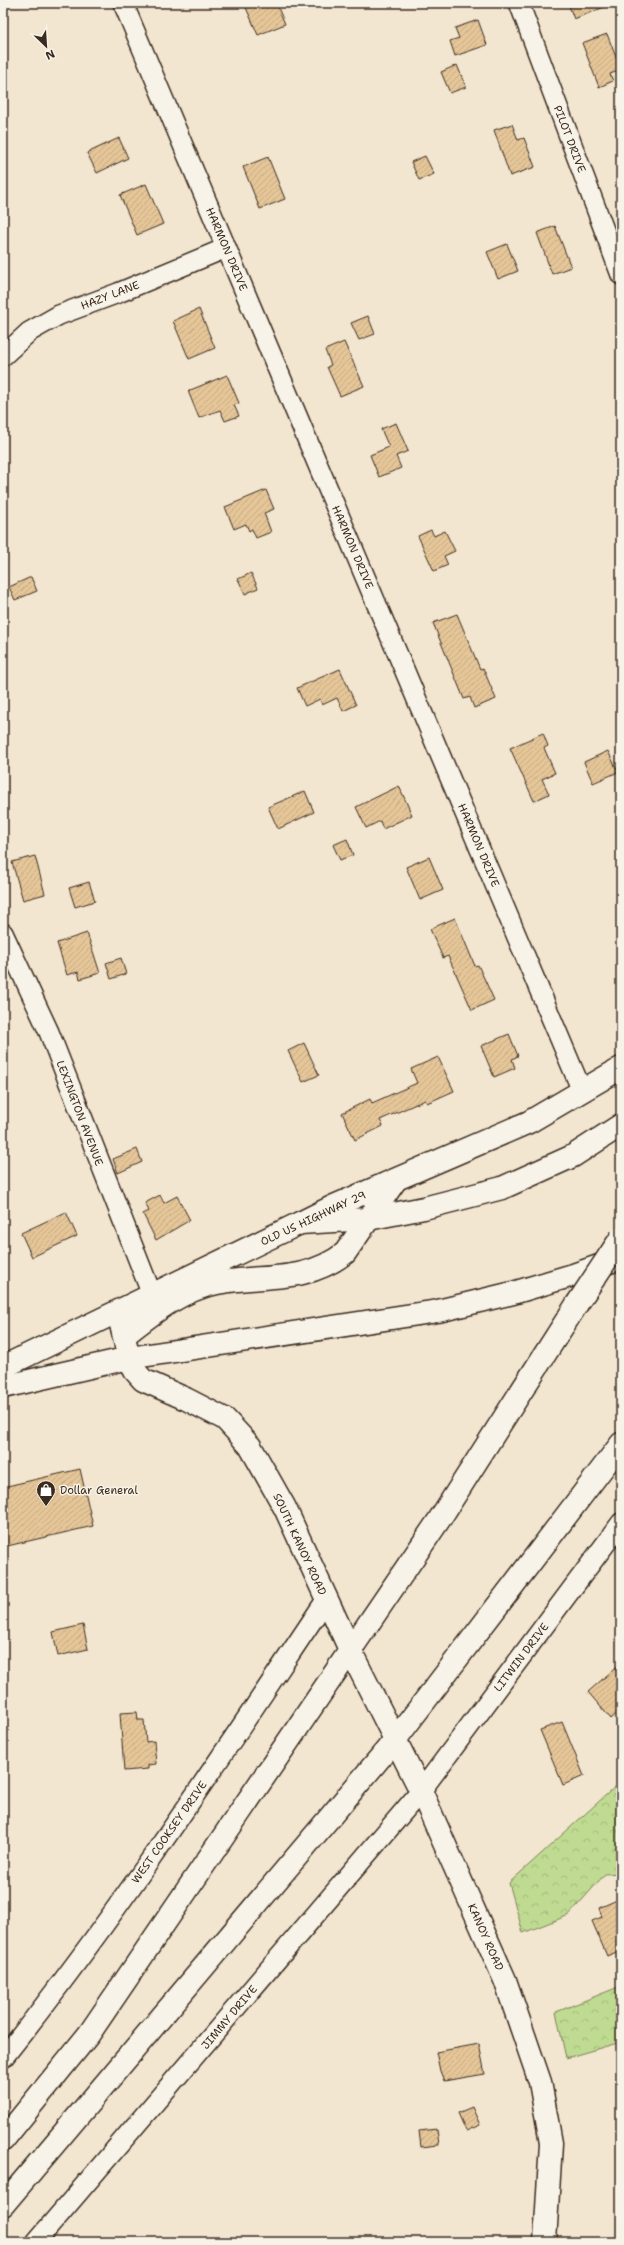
<svg xmlns="http://www.w3.org/2000/svg" width="624" height="2245" viewBox="0 0 624 2245" font-family="'Shantell Sans',sans-serif">
<defs>
<pattern id="forest-crowns" width="20" height="18" patternUnits="userSpaceOnUse"><rect width="20" height="18" fill="#bfda91"/><path d="M2 6a3 3 0 1 1 6 0M12 15a3 3 0 1 1 6 0" fill="none" stroke="#a5bb7d"/></pattern>
<pattern id="building-hatch" width="6" height="6" patternUnits="userSpaceOnUse"><rect width="6" height="6" fill="#e5c698"/><path d="M-1 1l2-2M0 6l6-6M5 7l2-2" fill="none" stroke="#c5aa83"/></pattern>
</defs>
<rect width="100%" height="100%" fill="#f2e6d0"/>
<filter id="ink" filterUnits="userSpaceOnUse"><feTurbulence type="fractalNoise" baseFrequency=".025" numOctaves="2"/><feDisplacementMap in="SourceGraphic" scale="8" xChannelSelector="R" yChannelSelector="G"/><feConvolveMatrix kernelMatrix="1 2 1 2 8 2 1 2 1" color-interpolation-filters="sRGB"/></filter>
<g filter="url(#ink)">
<g fill="url(#forest-crowns)" stroke="#7d8258">
<polygon points="621,1785 621,1873 605,1874 569,1915 523,1933 509,1883 616,1786"/>
<polygon points="621,1986 621,2042 566,2058 556,2012"/>
</g>
<g fill="url(#building-hatch)" stroke="#3b2a1e">
<polygon points="244,3 276,3 285,24 258,35"/>
<polygon points="568,3 612,3 612,4 574,19"/>
<polygon points="478,20 487,45 455,56 450,41 459,38 455,28"/>
<polygon points="607,34 621,70 610,74 613,81 599,87 582,43"/>
<polygon points="457,65 466,87 450,93 441,72"/>
<polygon points="512,124 518,140 524,138 535,167 510,176 494,130"/>
<polygon points="119,138 128,158 97,173 87,153"/>
<polygon points="425,156 434,174 419,180 411,162"/>
<polygon points="268,157 285,199 260,209 243,167"/>
<polygon points="146,184 163,224 137,235 120,195"/>
<polygon points="555,226 571,267 552,274 537,233"/>
<polygon points="507,244 518,271 498,279 487,252"/>
<polygon points="199,309 215,348 189,359 173,321"/>
<polygon points="368,316 375,334 359,340 351,323"/>
<polygon points="344,342 364,386 340,396 327,367 331,365 325,350"/>
<polygon points="227,375 239,403 234,405 239,416 225,421 220,410 199,418 188,391"/>
<polygon points="396,423 408,451 396,456 401,468 379,477 370,455 389,447 381,429"/>
<polygon points="266,490 274,509 264,513 271,532 256,538 252,529 249,531 246,524 234,529 225,507"/>
<polygon points="431,530 434,536 445,531 455,551 444,556 448,565 434,571 418,536"/>
<polygon points="251,573 258,588 245,594 238,579"/>
<polygon points="31,577 37,591 15,600 9,587"/>
<polygon points="457,614 480,669 483,668 496,699 474,708 470,697 464,699 433,623"/>
<polygon points="340,669 356,705 343,711 337,698 322,705 320,699 305,706 297,688"/>
<polygon points="543,733 548,746 544,748 555,773 542,779 549,794 534,801 510,748"/>
<polygon points="608,751 618,772 593,783 584,762"/>
<polygon points="399,786 412,815 383,829 380,821 366,828 356,807"/>
<polygon points="305,791 314,812 278,829 268,807"/>
<polygon points="347,839 353,855 340,860 333,845"/>
<polygon points="35,856 45,894 23,900 12,862"/>
<polygon points="429,857 443,890 420,900 406,867"/>
<polygon points="89,882 95,901 75,907 69,888"/>
<polygon points="455,918 475,966 478,965 494,1000 472,1010 448,956 443,958 430,929"/>
<polygon points="87,933 100,973 80,979 78,972 67,975 57,943"/>
<polygon points="121,958 126,974 111,979 106,963"/>
<polygon points="509,1034 518,1056 512,1059 515,1068 494,1077 481,1046"/>
<polygon points="304,1043 319,1075 303,1082 288,1051"/>
<polygon points="438,1057 454,1091 427,1103 425,1100 380,1120 383,1126 355,1140 342,1113 370,1099 372,1103 417,1083 411,1069"/>
<polygon points="137,1149 142,1162 118,1173 113,1159"/>
<polygon points="160,1195 164,1203 177,1196 190,1220 156,1240 143,1214 149,1211 145,1203"/>
<polygon points="66,1212 77,1236 32,1257 21,1233"/>
<polygon points="80,1469 93,1526 3,1547 3,1487"/>
<polygon points="83,1625 88,1649 58,1656 53,1632"/>
<polygon points="621,1663 621,1710 611,1719 588,1692"/>
<polygon points="137,1712 138,1720 144,1720 146,1742 154,1741 156,1764 148,1765 148,1769 124,1771 120,1713"/>
<polygon points="562,1722 584,1776 563,1785 540,1730"/>
<polygon points="617,1900 621,1909 621,1950 607,1956 592,1921 602,1917 599,1908"/>
<polygon points="479,2044 485,2074 444,2081 440,2071 436,2052"/>
<polygon points="472,2107 480,2125 466,2131 458,2113"/>
<polygon points="437,2129 439,2145 421,2147 419,2131"/>
</g>
<g fill="none" stroke-linecap="round" stroke-linejoin="round">
<g stroke="#3b2a1e" stroke-width="22">
<g id="minor">
<polyline points="123,3 582,1091"/>
<polyline points="519,3 621,275"/>
<polyline points="3,356 29,332 59,315 118,293 226,248"/>
<polyline points="3,933 49,1032 152,1295"/>
<path d="M3 2058C120 1912 222 1755 326 1600"/>
<polyline points="36,2242 421,1791 621,1523"/>
</g>
</g>
<g stroke="#3b2a1e" stroke-width="25">
<g id="tertiary">
<polyline points="300,1223 334,1206 529,1122 621,1068"/>
<polyline points="118,1312 129,1358 135,1371 143,1380 186,1399 225,1419 250,1446 285,1508 351,1652 421,1791 505,1980 540,2082 551,2143 545,2242"/>
<path d="M125 1335C153 1313 181 1290 217 1283 263 1274 305 1284 345 1253L395 1181"/>
</g>
</g>
<g stroke="#3b2a1e" stroke-width="25">
<polyline id="secondary" points="3,1367 300,1223"/>
</g>
<g stroke="#3b2a1e" stroke-width="25">
<g id="trunk">
<polyline points="300,1223 368,1219 424,1208 502,1188 573,1156 621,1125"/>
<polyline points="3,1387 129,1358 438,1311 513,1293 573,1275 621,1258"/>
<polyline points="3,2140 89,2034 439,1520 577,1304"/>
<polyline points="3,2205 395,1740 621,1444"/>
</g>
</g>
<use href="#minor" stroke="#f7f3e8" stroke-width="19"/>
<use href="#tertiary" stroke="#f7f3e8" stroke-width="22"/>
<use href="#secondary" stroke="#f7f3e8" stroke-width="22"/>
<use href="#trunk" stroke="#f7f3e8" stroke-width="22"/>
<g stroke="#3b2a1e" stroke-width="25" stroke-linecap="butt">
<polyline id="trunk-bridge" points="577,1304 621,1238"/>
</g>
<use href="#trunk-bridge" stroke="#f7f3e8" stroke-width="22"/>
</g>
</g>
<defs>
<g id="shop-pin" transform="scale(1)"><path d="M0 17L-7.5 6A9.5 9.5 0 1 1 7.5 6Z" fill="#3b2a1e" stroke="#f7f3e8"/><path d="M-5-2.5h2.3a2.7 3.5 0 0 1 5.4 0H5L5.5 6h-11ZM-1.5-2.5h3a1.5 2.3 0 0 0-3 0Z" fill="#fff"/></g>
</defs>
<g fill-rule="evenodd">
<use href="#shop-pin" x="46" y="1490"/>
</g>
<g text-anchor="middle" stroke-width="3" stroke-linejoin="round" paint-order="stroke">
<g font-size="11" fill="#3b2a1e" stroke="#f7f3e8">
<text transform="translate(570 139) rotate(69)" y="4">PILOT DRIVE</text>
<text transform="translate(227 249) rotate(67)" y="4">HARMON DRIVE</text>
<text transform="translate(110 295) rotate(-21)" y="4">HAZY LANE</text>
<text transform="translate(353 547) rotate(67)" y="4">HARMON DRIVE</text>
<text transform="translate(479 845) rotate(67)" y="4">HARMON DRIVE</text>
<text transform="translate(80 1113) rotate(69)" y="4">LEXINGTON AVENUE</text>
<text transform="translate(313 1218) rotate(-25)" y="4">OLD US HIGHWAY 29</text>
<text transform="translate(300 1544) rotate(65)" y="4">SOUTH KANOY ROAD</text>
<text transform="translate(521 1657) rotate(-53)" y="4">LITWIN DRIVE</text>
<text transform="translate(169 1832) rotate(-55)" y="4">WEST COOKSEY DRIVE</text>
<text transform="translate(486 1937) rotate(66)" y="4">KANOY ROAD</text>
<text transform="translate(229 2017) rotate(-50)" y="4">JIMMY DRIVE</text>
</g>
<g font-size="11" fill="#3b2a1e" stroke="#f7f3e8" text-anchor="start">
<text x="60" y="1494">Dollar General</text>
</g>
</g>
<rect width="624" height="2245" fill="none" stroke="#f7f3e8" stroke-width="16"/>
<rect x="8" y="8" width="608" height="2229" fill="none" stroke="#3b2a1e" stroke-width="1.5" filter="url(#ink)"/>
<g transform="translate(46 46) rotate(155)" stroke="#f7f3e8" stroke-width="3" paint-order="stroke">
<path d="M0-3L7 15L0 10L-7 15Z" fill="#3b2a1e"/>
<text y="-6" font-size="11" font-weight="bold" text-anchor="middle" fill="#3b2a1e">N</text>
</g>
</svg>
